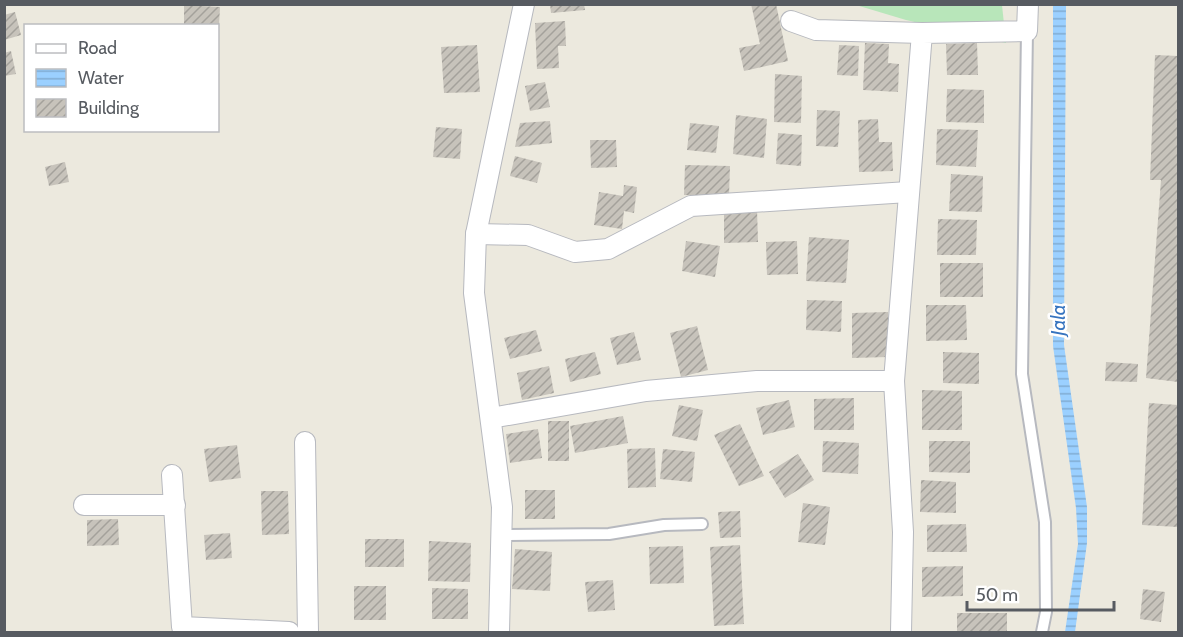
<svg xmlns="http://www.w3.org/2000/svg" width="1183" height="637" viewBox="0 0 1183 637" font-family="Cabin,sans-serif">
<defs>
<pattern id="water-rules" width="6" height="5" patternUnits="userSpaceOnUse" patternTransform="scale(1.5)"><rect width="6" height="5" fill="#9bd0ff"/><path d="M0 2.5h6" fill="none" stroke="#81acd2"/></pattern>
<pattern id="building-hatch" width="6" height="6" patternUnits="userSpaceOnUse" patternTransform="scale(1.5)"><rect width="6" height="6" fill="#c7c3bb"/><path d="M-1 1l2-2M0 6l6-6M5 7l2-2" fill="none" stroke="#a4a19b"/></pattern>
</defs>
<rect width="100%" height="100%" fill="#ece9de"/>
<polygon fill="#b8e6ba" points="856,5 1002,5 1006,43 906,20"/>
<polygon fill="url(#water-rules)" points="1053,5 1066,5 1064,345 1087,507 1087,543 1075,632 1065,632 1078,544 1076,508 1053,346"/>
<g fill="url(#building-hatch)">
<polygon points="550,4 584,4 585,10 551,13"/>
<polygon points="751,4 776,4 788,61 744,71 739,48 760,44"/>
<polygon points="184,5 220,7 219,26 184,26"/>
<polygon points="15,12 21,35 4,40 4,15"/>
<polygon points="565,21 566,46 558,46 559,68 537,69 535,23"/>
<polygon points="865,43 889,44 888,63 899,64 898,92 863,90"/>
<polygon points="977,43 978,75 947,75 946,44"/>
<polygon points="477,45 480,92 444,93 441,47"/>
<polygon points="839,45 859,46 858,76 837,75"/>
<polygon points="11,51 16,74 4,76 4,53"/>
<polygon points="1155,55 1178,56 1178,382 1146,378 1161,180 1150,180"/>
<polygon points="775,74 802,76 801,123 774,122"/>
<polygon points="545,82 550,107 530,111 525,86"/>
<polygon points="947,89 984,90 984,123 946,122"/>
<polygon points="817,110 840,111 838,147 816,146"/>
<polygon points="736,115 767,119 764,158 733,154"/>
<polygon points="878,119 879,142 892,142 893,171 859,172 858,120"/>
<polygon points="550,121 552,143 515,147 520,123"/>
<polygon points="690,123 719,126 716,153 687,150"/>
<polygon points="436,127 462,129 460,159 433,157"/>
<polygon points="937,129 978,130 976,167 936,165"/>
<polygon points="778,133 802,135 801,166 776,164"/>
<polygon points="590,140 616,140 617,167 591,168"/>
<polygon points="515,156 542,163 537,183 510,176"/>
<polygon points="65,162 69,182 49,186 45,167"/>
<polygon points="685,165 730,166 729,196 684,195"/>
<polygon points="951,174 983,176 982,212 949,211"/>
<polygon points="624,185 637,187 634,213 624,211 622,229 594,225 599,192 623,196"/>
<polygon points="757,209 758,242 724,243 724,210"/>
<polygon points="938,219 977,220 976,255 937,255"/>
<polygon points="809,237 849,240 846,283 806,281"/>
<polygon points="686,241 720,246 715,277 682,271"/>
<polygon points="797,241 798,274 767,275 766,242"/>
<rect x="940" y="263" width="43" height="34"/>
<polygon points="807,300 842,301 841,332 806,330"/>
<polygon points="926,305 966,305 967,340 926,341"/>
<polygon points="888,312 888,357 852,358 852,313"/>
<polygon points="697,326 708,370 681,377 670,333"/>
<polygon points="536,330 542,351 510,359 504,338"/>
<polygon points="634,332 641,360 617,365 610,338"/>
<polygon points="595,352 601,374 570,382 565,359"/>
<polygon points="943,352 979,353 979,384 943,383"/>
<polygon points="1106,362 1138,364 1137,382 1105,381"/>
<polygon points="549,366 554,393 522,400 517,373"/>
<polygon points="922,390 962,391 962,430 922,430"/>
<polygon points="854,398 854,430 814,430 814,399"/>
<polygon points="789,400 795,427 763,435 756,408"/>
<polygon points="1149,403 1178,405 1178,527 1142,525"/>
<polygon points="679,405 703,410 697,441 672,436"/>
<polygon points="623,416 628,443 575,453 570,426"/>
<rect x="548" y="421" width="21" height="40"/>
<polygon points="740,424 764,476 739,486 714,435"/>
<polygon points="538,429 542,458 510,463 506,434"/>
<polygon points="823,441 859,443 858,474 822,472"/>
<polygon points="929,441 970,441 970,473 929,472"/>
<polygon points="237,445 241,478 209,482 204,449"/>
<polygon points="655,448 656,487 628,488 627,449"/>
<polygon points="663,449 695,452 692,482 660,479"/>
<polygon points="798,454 814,480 785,498 769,472"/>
<polygon points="921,480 956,482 956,513 920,512"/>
<rect x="525" y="490" width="30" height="29"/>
<polygon points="261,491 288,491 289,534 262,535"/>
<polygon points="803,503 830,507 825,545 798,542"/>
<polygon points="740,511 741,537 720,538 718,512"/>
<polygon points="118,519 119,545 87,546 87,520"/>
<polygon points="966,524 967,552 927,552 927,525"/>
<polygon points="230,533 232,558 206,560 204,535"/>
<rect x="365" y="539" width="39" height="28"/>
<polygon points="429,541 471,543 470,582 428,581"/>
<polygon points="740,545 744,624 714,626 710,547"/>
<polygon points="683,546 684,583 650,584 649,547"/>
<polygon points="515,549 552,552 550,591 512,589"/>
<polygon points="963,566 963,596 922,597 922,567"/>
<polygon points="613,580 615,610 588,612 585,582"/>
<rect x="354" y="586" width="32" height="34"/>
<polygon points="432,588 468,589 468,619 432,619"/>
<polygon points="1143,589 1165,592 1161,622 1140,619"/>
<rect x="957" y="613" width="50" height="19"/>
</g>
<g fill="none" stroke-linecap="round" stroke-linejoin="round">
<g stroke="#b7b9bf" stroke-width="14">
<g id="lane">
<polyline points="1027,31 1022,374 1045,522 1046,612 1042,632"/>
<polyline points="501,535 609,534 664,525 702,524"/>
</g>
</g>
<g stroke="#b7b9bf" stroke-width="22">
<g id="street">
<polyline points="791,21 816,30 922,33"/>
<polyline points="476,234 528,235 575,252 608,249 691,206 908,192"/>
<polyline points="491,418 646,391 757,381 894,381"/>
<polyline points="305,442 308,632"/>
<polyline points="172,475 182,627 289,632"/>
<polyline points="84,505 175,505"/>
<polyline points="499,632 502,507 474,293 476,234 524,4"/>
<polyline points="901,632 903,532 894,381 922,33 1027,31 1028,4"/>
</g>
</g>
<use href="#lane" stroke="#fff" stroke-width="10"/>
<use href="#street" stroke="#fff" stroke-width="20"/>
</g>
<g text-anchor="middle" stroke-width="5" stroke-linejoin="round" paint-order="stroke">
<g font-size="20" font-style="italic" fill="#3674bf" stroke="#fff">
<text transform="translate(1058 320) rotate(-90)" y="7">Jala</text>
</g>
</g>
<rect width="1183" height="637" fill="none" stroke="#575b61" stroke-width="12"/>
<rect x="24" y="24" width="195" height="108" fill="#ffffff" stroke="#bcbdc0" stroke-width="1.5"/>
<rect x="36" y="44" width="30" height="9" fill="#ffffff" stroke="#bcbdc0" stroke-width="1.5"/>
<text x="78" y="54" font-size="18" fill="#575b61">Road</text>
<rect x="36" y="69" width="30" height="18" fill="url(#water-rules)" stroke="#bcbdc0" stroke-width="1.5"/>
<text x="78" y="84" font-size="18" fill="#575b61">Water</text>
<rect x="36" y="99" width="30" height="18" fill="url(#building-hatch)" stroke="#bcbdc0" stroke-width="1.5"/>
<text x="78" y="114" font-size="18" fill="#575b61">Building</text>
<path d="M967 601v9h147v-9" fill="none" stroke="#575b61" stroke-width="3"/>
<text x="976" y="601" font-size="18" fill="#575b61" stroke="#ffffff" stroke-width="4.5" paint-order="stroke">50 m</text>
</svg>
